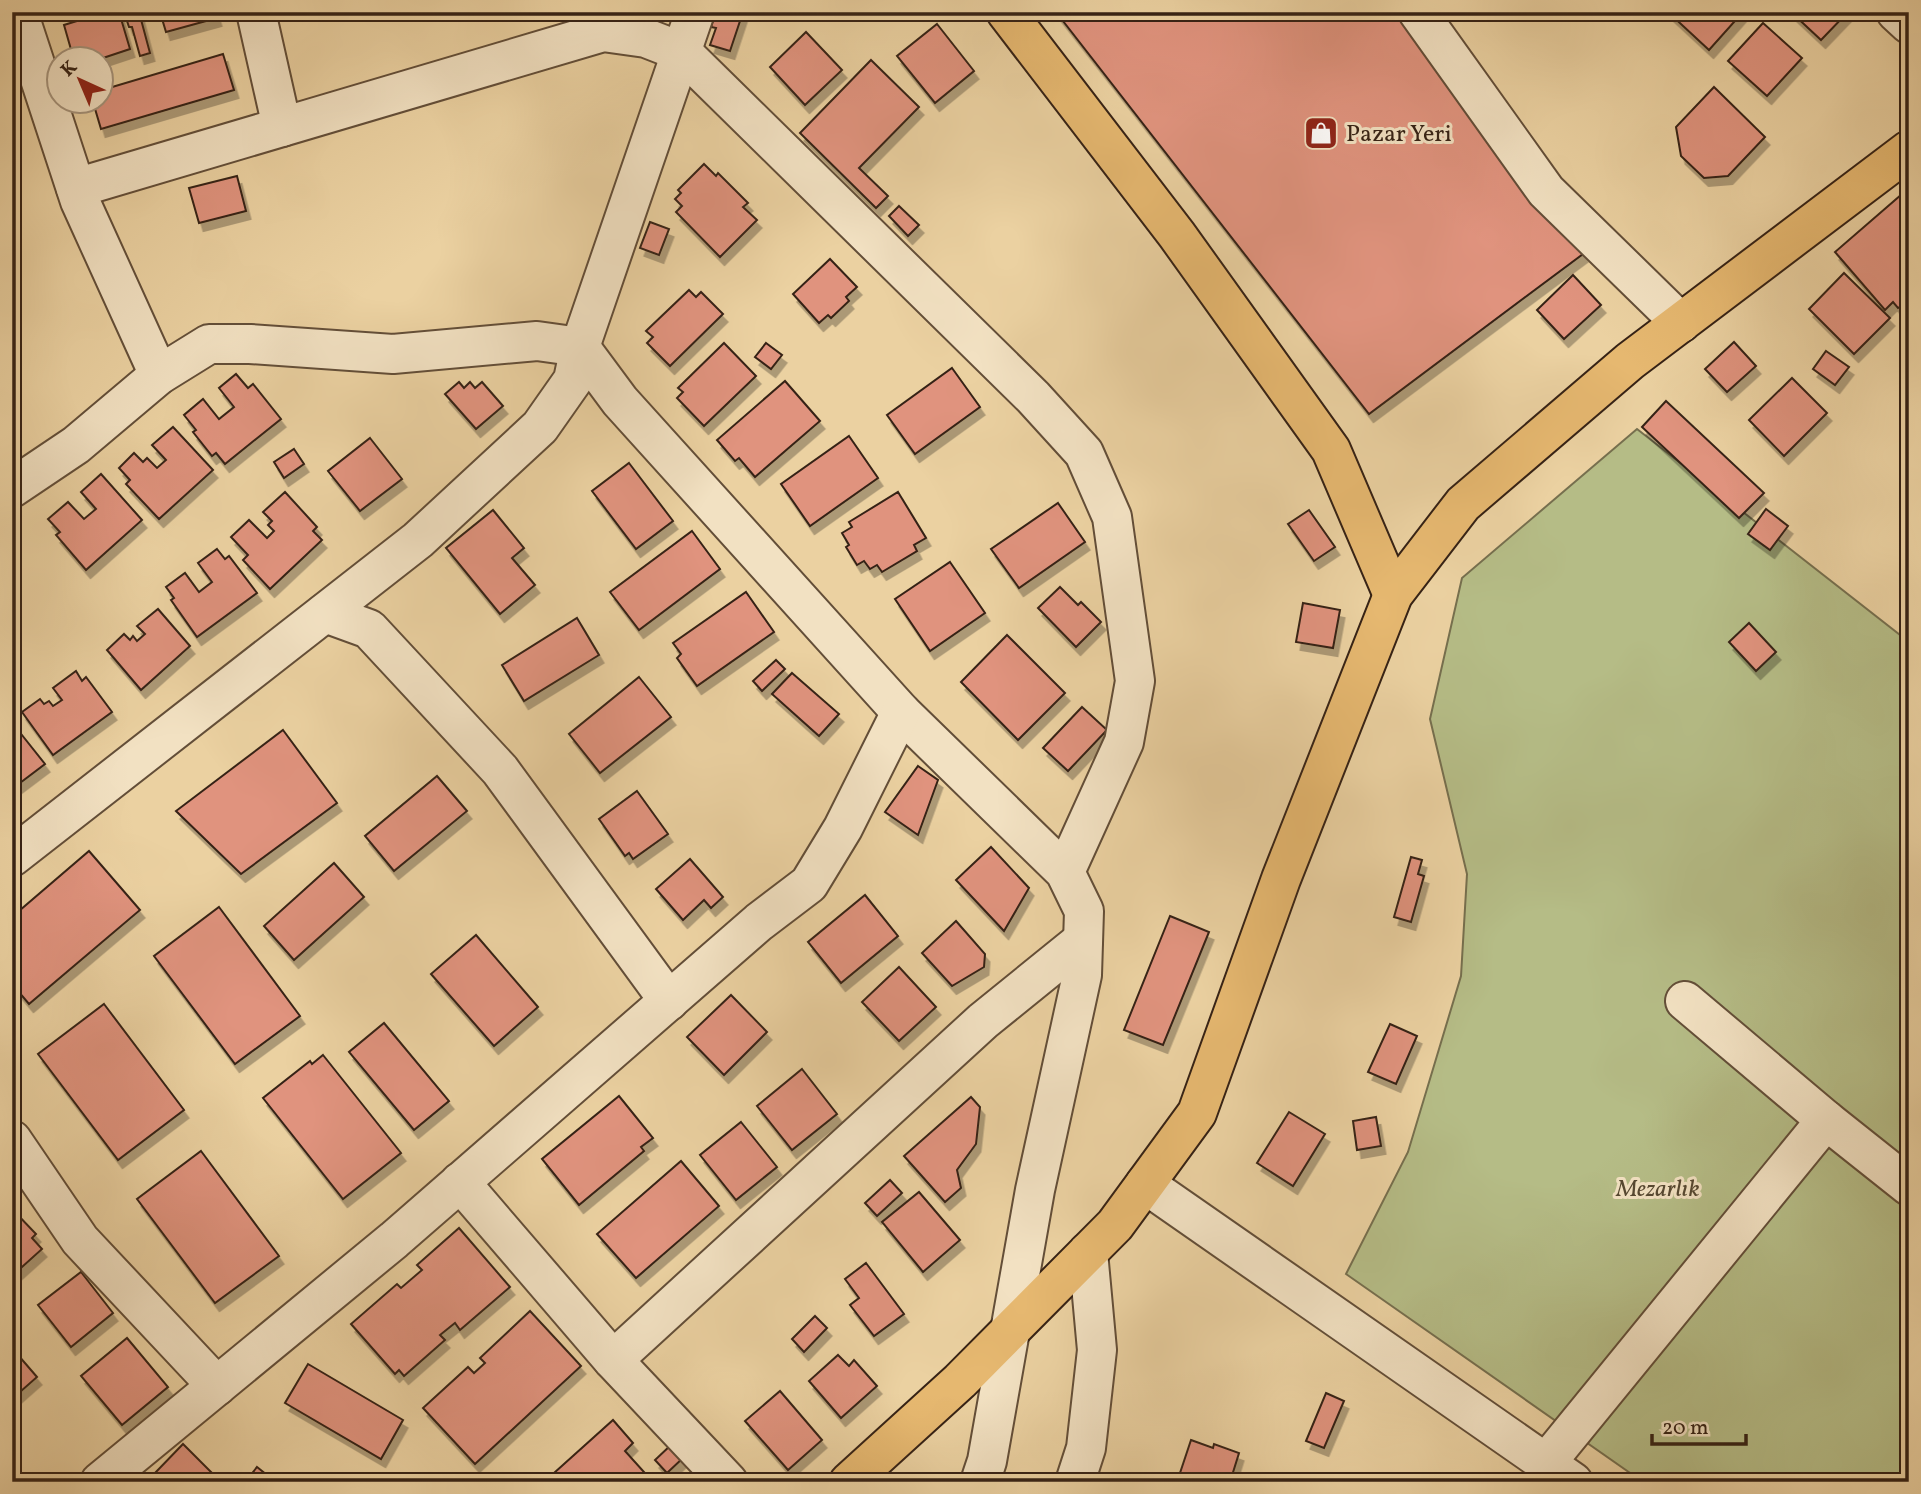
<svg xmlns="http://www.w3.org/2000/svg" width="1921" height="1494" viewBox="0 0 1921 1494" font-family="Vollkorn,serif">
<defs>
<filter id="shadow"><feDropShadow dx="4.5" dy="8" stdDeviation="0" flood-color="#0004"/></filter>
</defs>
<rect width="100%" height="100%" fill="#ebd1a1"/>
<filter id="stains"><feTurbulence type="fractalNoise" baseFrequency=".00286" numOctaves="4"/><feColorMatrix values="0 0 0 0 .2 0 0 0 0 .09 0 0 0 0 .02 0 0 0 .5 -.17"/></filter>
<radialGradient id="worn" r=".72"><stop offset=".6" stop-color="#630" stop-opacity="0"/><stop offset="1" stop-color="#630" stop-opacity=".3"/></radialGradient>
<polygon fill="#b5bc86" stroke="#766f4e" stroke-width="2" points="1637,429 1909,642 1909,1482 1643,1482 1346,1274 1408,1152 1461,976 1467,874 1430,719 1462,578"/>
<g fill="#e0937e" stroke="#362215" stroke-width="2" filter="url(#shadow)">
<polygon points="106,12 119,12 130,49 97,60 74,60 64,25"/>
<polygon points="124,12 139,12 150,53 140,56 132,27 129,27"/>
<polygon points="160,12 215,12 217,18 166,32"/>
<polygon points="716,12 743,12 730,51 710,45 716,28 711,27"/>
<polygon points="1056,12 1403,12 1583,254 1369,414"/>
<polygon points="1668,12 1743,12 1709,50"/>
<polygon points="1791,12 1848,12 1821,40"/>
<polygon points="1763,23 1802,58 1767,96 1728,61"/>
<polygon points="937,24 974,71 935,103 897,56"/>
<polygon points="806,32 842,70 805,105 770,67"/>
<polygon points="223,54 234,90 101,129 93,102 102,102 102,90"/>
<polygon points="871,60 919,107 859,168 888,196 876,208 800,133"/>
<polygon points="1714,87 1765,137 1728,176 1704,178 1681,156 1676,127"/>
<polygon points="704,164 716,176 718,173 748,203 743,207 757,220 720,257 676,212 682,206 675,199 681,193 678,190"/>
<polygon points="237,176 246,211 199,223 189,188"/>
<polygon points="1909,188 1909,301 1898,308 1893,302 1885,310 1835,252"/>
<polygon points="899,206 919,225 908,236 889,216"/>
<polygon points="650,222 669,229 659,255 640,248"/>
<polygon points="830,259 857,287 846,297 849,301 831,318 828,315 819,323 793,294"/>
<polygon points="1844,273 1890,318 1854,354 1809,309"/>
<polygon points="1573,275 1601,305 1564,339 1537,310"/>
<polygon points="689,290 696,297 701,292 723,314 670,366 647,343 653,337 646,331"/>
<polygon points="1734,342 1756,366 1727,392 1705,369"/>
<polygon points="724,343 756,376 704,426 677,398 683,392 678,388"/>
<polygon points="766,343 782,355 771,369 755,357"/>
<polygon points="1826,351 1849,367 1835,385 1813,369"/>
<polygon points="952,368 980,407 915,454 887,415"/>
<polygon points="236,374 248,388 253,384 281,419 225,464 216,453 212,456 193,432 196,430 184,415 203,399 219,419 234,407 219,388"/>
<polygon points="1792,378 1827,413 1784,456 1749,420"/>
<polygon points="785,381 820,421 755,477 739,458 735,461 717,440"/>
<polygon points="459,382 464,388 470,382 475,388 482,382 503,406 476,429 445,394"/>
<polygon points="1666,401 1764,493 1739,518 1642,427"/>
<polygon points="173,427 213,470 159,519 126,484 130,480 119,468 134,453 143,462 147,458 157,468 166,460 152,445"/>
<polygon points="849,436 878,478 810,526 781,484"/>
<polygon points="370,438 402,479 360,511 328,471"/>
<polygon points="294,449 304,464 284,478 274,462"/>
<polygon points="629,463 673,521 636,549 592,491"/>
<polygon points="101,474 142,520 86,570 56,535 60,532 48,519 68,502 84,519 96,509 81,492"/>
<polygon points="285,492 317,527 313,531 322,540 270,589 243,560 248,555 231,537 249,520 267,538 274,531 268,525 272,521 263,512"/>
<polygon points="898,492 926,538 914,545 917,551 882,572 877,565 870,569 864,561 857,565 846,547 849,545 842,533 852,527 849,522"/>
<polygon points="1058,503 1085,542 1019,588 991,549"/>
<polygon points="1766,509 1788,526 1770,550 1748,534"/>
<polygon points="493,510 524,548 512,558 535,585 500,614 446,548"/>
<polygon points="1309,510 1335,547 1314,561 1288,524"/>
<polygon points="692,531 720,569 639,630 610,592"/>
<polygon points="217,549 225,559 229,556 257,593 197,637 171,600 174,598 166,587 185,573 199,592 212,582 198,563"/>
<polygon points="950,562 985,613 930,651 895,599"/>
<polygon points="1060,587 1078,605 1081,602 1101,622 1076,647 1038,608"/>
<polygon points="746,592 774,632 697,686 677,658 681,654 673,643"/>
<polygon points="1303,603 1340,610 1333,648 1296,642"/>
<polygon points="158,609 190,646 141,690 107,650 124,634 130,640 133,636 137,641 145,634 137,626"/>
<polygon points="577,618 599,655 524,701 502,665"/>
<polygon points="1749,623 1776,652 1756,671 1729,642"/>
<polygon points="1007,635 1065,693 1018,740 961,682"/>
<polygon points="776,660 785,669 762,691 753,681"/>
<polygon points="76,671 82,681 86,677 112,712 53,755 22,712 40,699 44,704 49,701 53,706 62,700 53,688"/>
<polygon points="792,673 839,714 819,736 772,694"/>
<polygon points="639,677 671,717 600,773 569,734"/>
<polygon points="1082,707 1107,730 1068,771 1043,748"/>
<polygon points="14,725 45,764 12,789 12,726"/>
<polygon points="283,730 337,803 241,874 176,811"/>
<polygon points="918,766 938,780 918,835 885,812"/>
<polygon points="437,776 467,811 394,871 365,836"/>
<polygon points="637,791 668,834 633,859 629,853 625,856 599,819"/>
<polygon points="991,847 1029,888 1004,931 956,880"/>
<polygon points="89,851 140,910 29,1004 12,984 12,917"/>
<polygon points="1411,857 1422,860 1418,874 1424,876 1411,922 1394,917"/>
<polygon points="690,859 723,897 711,908 704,900 683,920 656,889"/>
<polygon points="334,863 364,897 294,960 264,926"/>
<polygon points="865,895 898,936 841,983 808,942"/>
<polygon points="219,907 300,1016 235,1064 154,956"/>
<polygon points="1170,916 1209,932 1163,1045 1124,1030"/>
<polygon points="956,921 985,954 984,967 952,986 922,953"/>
<polygon points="476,935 538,1007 494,1046 431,974"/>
<polygon points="899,967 936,1007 899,1041 862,1002"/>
<polygon points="731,995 767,1032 724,1075 687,1037"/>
<polygon points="104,1004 184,1110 118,1160 38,1054"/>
<polygon points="384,1023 449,1101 414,1130 349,1052"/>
<polygon points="1390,1024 1417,1036 1396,1084 1368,1072"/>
<polygon points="323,1055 401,1153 343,1199 263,1098 310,1061 312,1064"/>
<polygon points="802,1069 837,1114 792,1150 757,1106"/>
<polygon points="619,1096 653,1138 641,1147 644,1151 579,1205 542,1159"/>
<polygon points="971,1097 980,1107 976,1144 957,1170 961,1188 945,1202 904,1156"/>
<polygon points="1289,1112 1325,1134 1293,1186 1257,1163"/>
<polygon points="1376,1117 1381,1146 1357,1150 1353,1121"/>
<polygon points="741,1122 777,1167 736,1200 700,1155"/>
<polygon points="201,1151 279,1256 215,1303 137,1199"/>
<polygon points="681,1161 719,1206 636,1278 597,1234"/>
<polygon points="890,1180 902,1193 877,1216 865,1203"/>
<polygon points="919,1192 960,1240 923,1272 882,1222"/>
<polygon points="14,1211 36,1234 32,1238 42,1249 12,1276"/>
<polygon points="459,1228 510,1287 460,1330 455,1323 440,1335 445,1340 404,1376 399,1370 395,1374 351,1324 397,1284 401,1288 422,1270 417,1265"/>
<polygon points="866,1263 904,1314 874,1336 850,1305 859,1298 845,1279"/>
<polygon points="81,1272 113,1313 71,1347 38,1305"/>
<polygon points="530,1311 581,1366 475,1464 423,1408 468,1367 474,1373 485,1363 480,1358"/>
<polygon points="815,1316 827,1328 804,1352 792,1339"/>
<polygon points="127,1338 168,1387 122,1425 81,1376"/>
<polygon points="12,1348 37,1377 12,1399"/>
<polygon points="838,1355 849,1366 854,1360 877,1386 841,1418 809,1381"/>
<polygon points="308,1364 403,1420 381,1459 285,1403"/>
<polygon points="780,1391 822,1440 788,1470 745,1421"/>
<polygon points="1326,1393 1344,1401 1324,1448 1306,1441"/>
<polygon points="613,1420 633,1443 625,1451 653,1482 544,1482"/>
<polygon points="1191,1440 1213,1448 1214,1444 1239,1453 1230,1482 1177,1482"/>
<polygon points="183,1444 221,1482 162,1482 154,1474"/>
<polygon points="672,1444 684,1457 667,1473 655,1460"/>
<polygon points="257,1467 272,1479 270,1482 246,1481"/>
</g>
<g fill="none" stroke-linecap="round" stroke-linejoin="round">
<g stroke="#634e38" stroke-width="42">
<g id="minor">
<polyline points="18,12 80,201 159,375"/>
<polyline points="256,12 282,127"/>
<polyline points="1418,12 1546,191 1681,323"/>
<polyline points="1896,12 1909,24"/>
<polyline points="76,188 603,32 646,38 682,52 1033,397 1084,453 1112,517 1135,681 1124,742 1065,872"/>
<polyline points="12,488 76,445 159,375 209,344 250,344 393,354 537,341 580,347 620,401 901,712 1065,872 1084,911 1082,975 1035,1190 987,1461 980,1482"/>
<polyline points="325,613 369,629 500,770 669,1001"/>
<polyline points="12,857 418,540 540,427 573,380 580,347 695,12"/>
<polyline points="1685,1001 1826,1120 1909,1186"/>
<polyline points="12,1140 80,1240 217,1386"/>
<polyline points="460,1182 613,1360 728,1482"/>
<polyline points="1145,1184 1573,1482"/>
<polyline points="613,1360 983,1021 1083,940"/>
<polyline points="1546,1463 1826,1120"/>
<polyline points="100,1482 394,1240 759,922 809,884 843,828 901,712"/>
<polyline points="1075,1482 1086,1448 1097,1350 1088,1252"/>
</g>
</g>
<g stroke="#362215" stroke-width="42">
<g id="major">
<polyline points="1006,12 1177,235 1331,450 1393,595"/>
<polyline points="849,1482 960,1381 1115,1225 1197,1113 1281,879 1393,595 1463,504 1630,361 1909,150"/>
</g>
</g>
<use href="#minor" stroke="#f2e1c2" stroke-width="38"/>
<use href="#major" stroke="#e6b870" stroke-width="38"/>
</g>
<defs>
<g id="shop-square" transform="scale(1.75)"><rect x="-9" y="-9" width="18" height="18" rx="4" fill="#8f2418" stroke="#f2e1c2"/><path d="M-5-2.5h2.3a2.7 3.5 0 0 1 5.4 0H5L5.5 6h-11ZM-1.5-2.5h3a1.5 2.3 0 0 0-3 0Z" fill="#fff"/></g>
</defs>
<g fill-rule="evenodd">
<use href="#shop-square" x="1321" y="133"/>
</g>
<g text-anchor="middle" stroke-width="6" stroke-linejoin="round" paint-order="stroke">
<g font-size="24" fill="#362215" stroke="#f2e1c2" text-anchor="start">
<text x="1346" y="141">Pazar Yeri</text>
</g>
<g font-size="24" font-style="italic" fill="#564831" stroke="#f2e1c2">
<text x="1658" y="1196">Mezarlık</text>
</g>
</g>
<rect width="1921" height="1494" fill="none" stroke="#ebd1a1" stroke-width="42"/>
<rect x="14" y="14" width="1893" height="1466" fill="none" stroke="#362215" stroke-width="3.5"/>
<rect x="21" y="21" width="1879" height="1452" fill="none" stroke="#362215" stroke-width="2"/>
<g transform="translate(80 80) rotate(316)"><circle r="33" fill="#f2e1c2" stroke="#a7957d" stroke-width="2"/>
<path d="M0-5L12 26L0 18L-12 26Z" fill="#8f2418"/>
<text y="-10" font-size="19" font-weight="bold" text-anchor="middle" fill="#362215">K</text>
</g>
<path d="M1652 1434v10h94v-10" fill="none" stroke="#362215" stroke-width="3.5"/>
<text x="1662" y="1434" font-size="21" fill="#362215" stroke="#f2e1c2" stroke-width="5" paint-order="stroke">20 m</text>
<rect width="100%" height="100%" filter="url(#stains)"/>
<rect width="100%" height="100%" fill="url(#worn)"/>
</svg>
